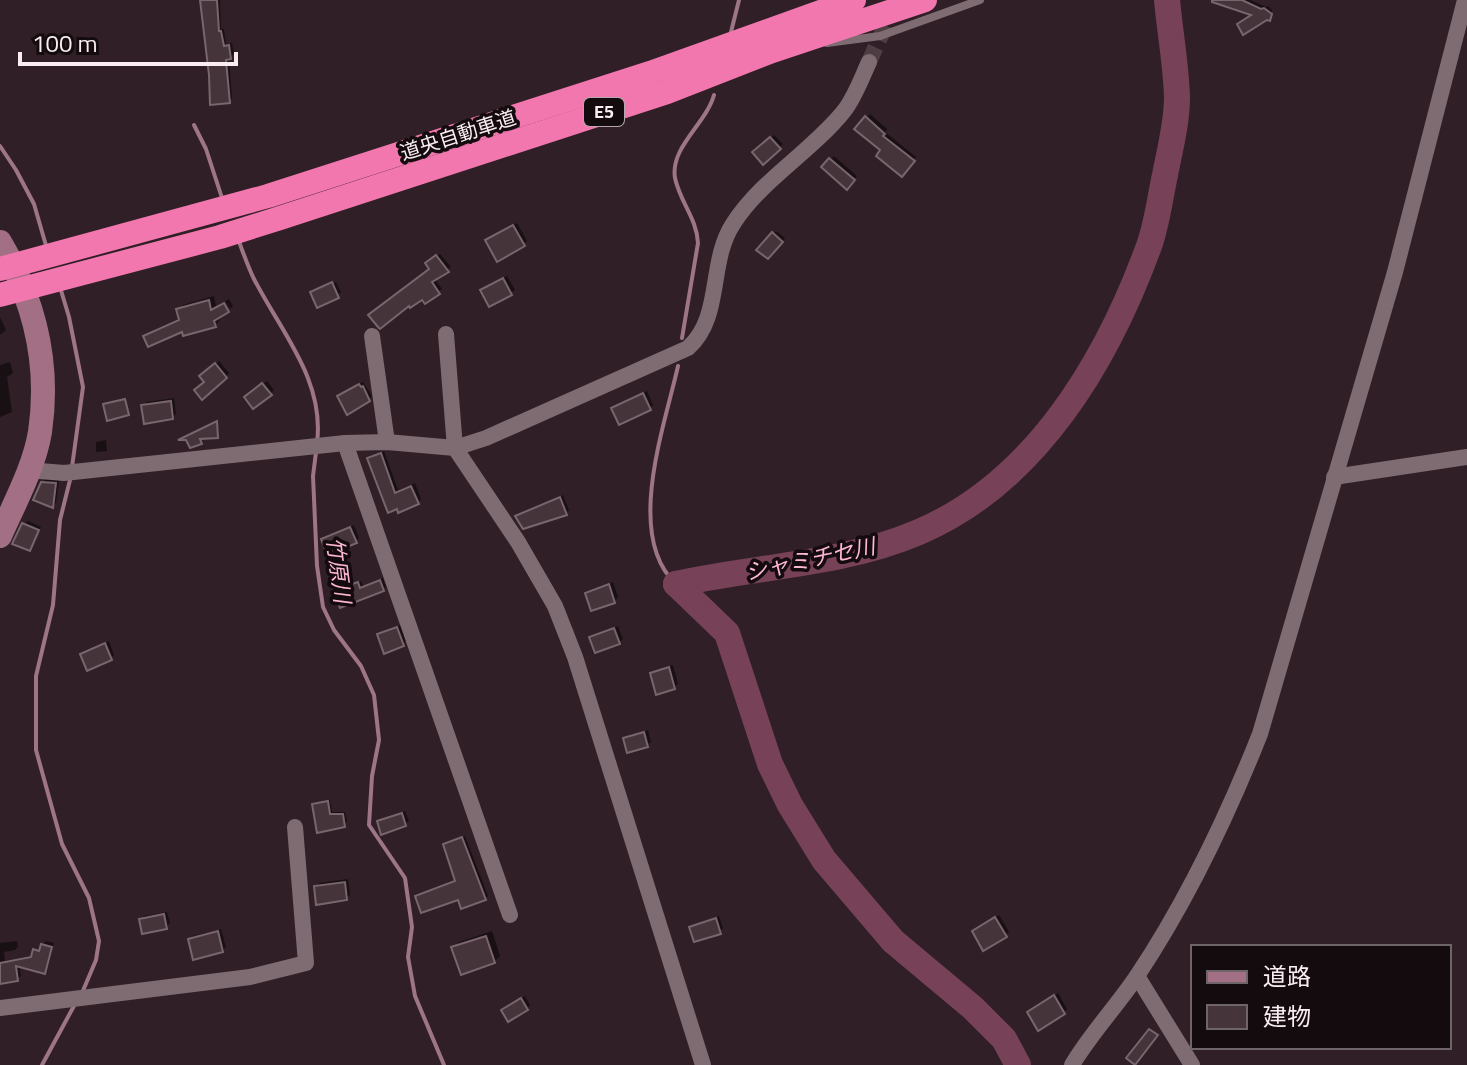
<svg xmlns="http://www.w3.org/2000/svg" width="1467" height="1065" viewBox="0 0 1467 1065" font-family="'Titillium Web','Noto Sans JP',sans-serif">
<rect width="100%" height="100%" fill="#301f26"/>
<g fill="#0007">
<polygon points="203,0 220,0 221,29 224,29 226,44 232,43 234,54 229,57 232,98 229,101"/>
<polygon points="1236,0 1250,0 1266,7 1268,6 1272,10 1272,16 1269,19 1254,14"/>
<polygon points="870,114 887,129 885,132 916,157 906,171 857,129"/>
<polygon points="774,135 783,144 763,162 755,152"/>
<polygon points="834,156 857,176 847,187 824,167"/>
<polygon points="517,223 527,241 524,244 491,237"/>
<polygon points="776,231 785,238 768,257 759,249"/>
<polygon points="440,254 451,267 434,278 442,289 425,301 431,260"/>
<polygon points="507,276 515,290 490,305 486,287"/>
<polygon points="336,282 341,292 337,296 313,293"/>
<polygon points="214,296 216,306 222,303 227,312 219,316 220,320 215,325 146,336 151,331 180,318 178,309 183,305"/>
<polygon points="229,299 233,306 230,309 225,301"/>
<polygon points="0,317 6,330 0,335"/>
<polygon points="219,361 229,373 226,377 206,382 202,376"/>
<polygon points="10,362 13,373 7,377 12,412 0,417 0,365"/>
<polygon points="267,381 274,390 270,394 250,394"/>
<polygon points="363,382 372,396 369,399 343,393"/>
<polygon points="647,391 653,405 650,408 617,405"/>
<polygon points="174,398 176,414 172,417 143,406 147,402"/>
<polygon points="106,440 107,451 96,452 96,442"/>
<polygon points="384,451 398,490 415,483 421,499 418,503 398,507 369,459"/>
<polygon points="46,479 59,480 56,503 53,506 42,483"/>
<polygon points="563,495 569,510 566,513 517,516"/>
<polygon points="28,521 41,527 29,549 24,524"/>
<polygon points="354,525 359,538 356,542 323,540"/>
<polygon points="383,578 386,587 383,589 336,591 361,581 363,586"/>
<polygon points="613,582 618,597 614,601 587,593"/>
<polygon points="401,625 406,641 403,644 379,635"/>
<polygon points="618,626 623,639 619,642 591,637"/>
<polygon points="109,641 114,655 111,658 82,654"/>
<polygon points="673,665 678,684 674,687 652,673"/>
<polygon points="648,730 651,742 647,745 625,739"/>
<polygon points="330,799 332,812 345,812 347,822 344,825 314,804"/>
<polygon points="405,811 409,821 405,824 379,822"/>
<polygon points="465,836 488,896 485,899 417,896 457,880 445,845"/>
<polygon points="348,879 350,895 346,898 316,887 319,883"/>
<polygon points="167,912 170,923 166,927 141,920 144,916"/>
<polygon points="999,915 1009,932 1005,935 978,928"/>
<polygon points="719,916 723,928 720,932 692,927"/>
<polygon points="221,929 226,947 222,951 190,939 193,936"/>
<polygon points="492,931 500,956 494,962 454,947 459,942"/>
<polygon points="17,941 18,947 15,950 4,952 5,961 34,955 46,941 54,943 48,968 44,971 19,965 21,976 17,979 0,982 0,943"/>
<polygon points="1058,993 1067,1009 1064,1013 1033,1009"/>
<polygon points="525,996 530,1005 527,1009 507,1007"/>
</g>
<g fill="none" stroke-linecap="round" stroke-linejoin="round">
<g stroke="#9e7586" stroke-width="4">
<polyline points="731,32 739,0"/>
<polyline points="194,125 206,149 223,201"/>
<polyline points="0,146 16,170 34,204 47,249"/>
<path d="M238 239C243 252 248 267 254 279 281 332 325 380 317 443"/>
<polyline points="60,287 69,317 83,387 72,467"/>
<path d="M682 338 698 243C697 219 680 202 675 178 670 147 706 124 714 95"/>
<polyline points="316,452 313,476 317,566 323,607 334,630 361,666 374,695 379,740 372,776 369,825 405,878 412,927 408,957 415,996 444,1065"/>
<polyline points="71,476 60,520 53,605 36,676 36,750 62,844 89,898 99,941 96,960 82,993"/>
<path d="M676 584C624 536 665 425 678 366"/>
<polyline points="42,1065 75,1004"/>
</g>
<g stroke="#774158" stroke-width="26">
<path d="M676 584C757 566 842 565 919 532 1036 482 1107 361 1149 246 1157 224 1160 198 1165 175 1170 149 1177 123 1177 97 1176 65 1170 32 1167 0"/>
<polyline points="676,584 727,633 770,764 790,805 824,860 893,941 973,1008 1004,1039 1018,1065"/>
</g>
</g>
<g fill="#46343b" stroke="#79656d" stroke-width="2">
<polygon points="200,0 217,0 219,31 221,31 224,46 229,45 231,59 226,60 230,103 210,105 209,75"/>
<polygon points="1212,0 1242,0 1261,9 1264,8 1272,14 1270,21 1267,20 1243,35 1237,24 1251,15 1212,2"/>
<polygon points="865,116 885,134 883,136 915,161 902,177 876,156 880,150 854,129"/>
<polygon points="770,137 781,149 763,165 752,152"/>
<polygon points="829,158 855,180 847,190 821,167"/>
<polygon points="513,225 525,246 497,262 485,240"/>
<polygon points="772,232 783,242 768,259 756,250"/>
<polygon points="436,255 449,272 432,282 440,294 425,304 422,300 410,308 409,306 380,329 378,327 368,315 429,269 425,263"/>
<polygon points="503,278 512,295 489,307 480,290"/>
<polygon points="332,282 339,298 317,308 310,292"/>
<polygon points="209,300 211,310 224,303 229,312 214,321 216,327 183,336 182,332 148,347 143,336 179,320 176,309"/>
<polygon points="215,363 227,378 202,400 194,390 204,382 199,376"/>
<polygon points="262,383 272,395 253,409 244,397"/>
<polygon points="359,384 361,387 363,386 370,401 347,415 337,396"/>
<polygon points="643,393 651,410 619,425 611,408"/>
<polygon points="125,399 129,415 107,421 103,404"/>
<polygon points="171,401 173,419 144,424 141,405"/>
<polygon points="217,421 218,438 200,439 202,444 190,448 186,440 178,440"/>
<polygon points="381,453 395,493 411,486 419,504 398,513 397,509 388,513 367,458"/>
<polygon points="41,482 56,483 53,508 33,500"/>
<polygon points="560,497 567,515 523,529 515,516"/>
<polygon points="22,523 39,530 30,551 12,544"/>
<polygon points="350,527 357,543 327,555 321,539"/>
<polygon points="380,580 384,591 340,608 333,590 358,582 360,588"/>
<polygon points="609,584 615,603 591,611 585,593"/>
<polygon points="397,627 404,646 384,654 377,634"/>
<polygon points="614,628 620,644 595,653 589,637"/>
<polygon points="105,643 112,660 87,671 80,654"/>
<polygon points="669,667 675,689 656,695 650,673"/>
<polygon points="644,732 648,747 627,753 623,738"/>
<polygon points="328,801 330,814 343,814 345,827 317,833 312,804"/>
<polygon points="402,813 406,826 381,835 377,821"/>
<polygon points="462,837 486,900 461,909 458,900 421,913 415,896 455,881 443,844"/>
<polygon points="345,882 347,900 316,905 314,886"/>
<polygon points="164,914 167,929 142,934 139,919"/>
<polygon points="995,917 1007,937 983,951 972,931"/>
<polygon points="716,918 721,934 694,942 689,927"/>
<polygon points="218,931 223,952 193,960 188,939"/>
<polygon points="486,936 495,963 461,975 451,947"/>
<polygon points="41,944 52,947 45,974 16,966 18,981 0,984 0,963 31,957 33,949 39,951"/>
<polygon points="1054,995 1065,1014 1038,1031 1027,1012"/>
<polygon points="521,998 528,1010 508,1022 501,1010"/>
<polygon points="1149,1029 1158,1035 1135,1065 1126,1058"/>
</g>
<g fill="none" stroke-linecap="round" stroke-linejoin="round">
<polyline stroke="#4e3e44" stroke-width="16" stroke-dasharray="16 8" stroke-linecap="butt" points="869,62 893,9"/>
<polyline stroke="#7f6b72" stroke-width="8" points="827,43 880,36 980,0"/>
<g stroke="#7f6b72" stroke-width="16">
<polyline points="446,334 455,448 518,542 555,606 575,657 703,1065"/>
<polyline points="372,336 387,442"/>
<polyline points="345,443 510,915"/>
<path d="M28 470 64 473 345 443 387 442 455 448 486 438 688 348C723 317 708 262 733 224 761 180 811 152 844 111 855 97 862 77 869 62"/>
<polyline points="1334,477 1467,457"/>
<polyline points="1137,976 1192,1065"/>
<polyline points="0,1008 250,977 306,963 295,827"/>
<path d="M1072 1065C1091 1033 1117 1006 1137 976 1187 901 1227 817 1260 734L1395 272 1465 0"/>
</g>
<path stroke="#a26f84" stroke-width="24" d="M0 242C35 301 50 364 40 432 34 468 14 504 0 536"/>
<g stroke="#f277ae" stroke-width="24">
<polyline points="0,269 268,196 650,73 854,0"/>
<polyline points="0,295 220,237 280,218 667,92 772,51 925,0"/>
</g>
</g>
<g text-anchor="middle" stroke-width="7" stroke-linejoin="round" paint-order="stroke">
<rect fill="#130b0e" stroke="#b4a9ad" stroke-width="2" x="584" y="98" width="40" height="28" rx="6"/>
<g font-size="18" font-weight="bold" fill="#f9edf1">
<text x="604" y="118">E5</text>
</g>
<g font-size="20" fill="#f9edf1" stroke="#130b0e">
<text transform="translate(458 135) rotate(-18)" y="7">道央自動車道</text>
</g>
<g font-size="22" font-style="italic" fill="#feb7d3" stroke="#130b0e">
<text transform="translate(810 559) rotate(-12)" y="8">シャミチセ川</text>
<text transform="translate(339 570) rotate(83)" y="8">竹原川</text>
</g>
</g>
<rect x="1191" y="945" width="260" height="104" fill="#130b0e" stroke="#6f6569" stroke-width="2"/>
<rect x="1207" y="971" width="40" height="12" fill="#a26f84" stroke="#6f6569" stroke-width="2"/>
<text x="1263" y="985" font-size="24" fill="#f9edf1">道路</text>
<rect x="1207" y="1005" width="40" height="24" fill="#46343b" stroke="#6f6569" stroke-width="2"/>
<text x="1263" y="1025" font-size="24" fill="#f9edf1">建物</text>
<path d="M20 52v12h216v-12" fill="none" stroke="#f9edf1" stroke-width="4"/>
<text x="32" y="52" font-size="24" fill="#f9edf1" stroke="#130b0e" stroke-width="6" paint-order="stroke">100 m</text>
</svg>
